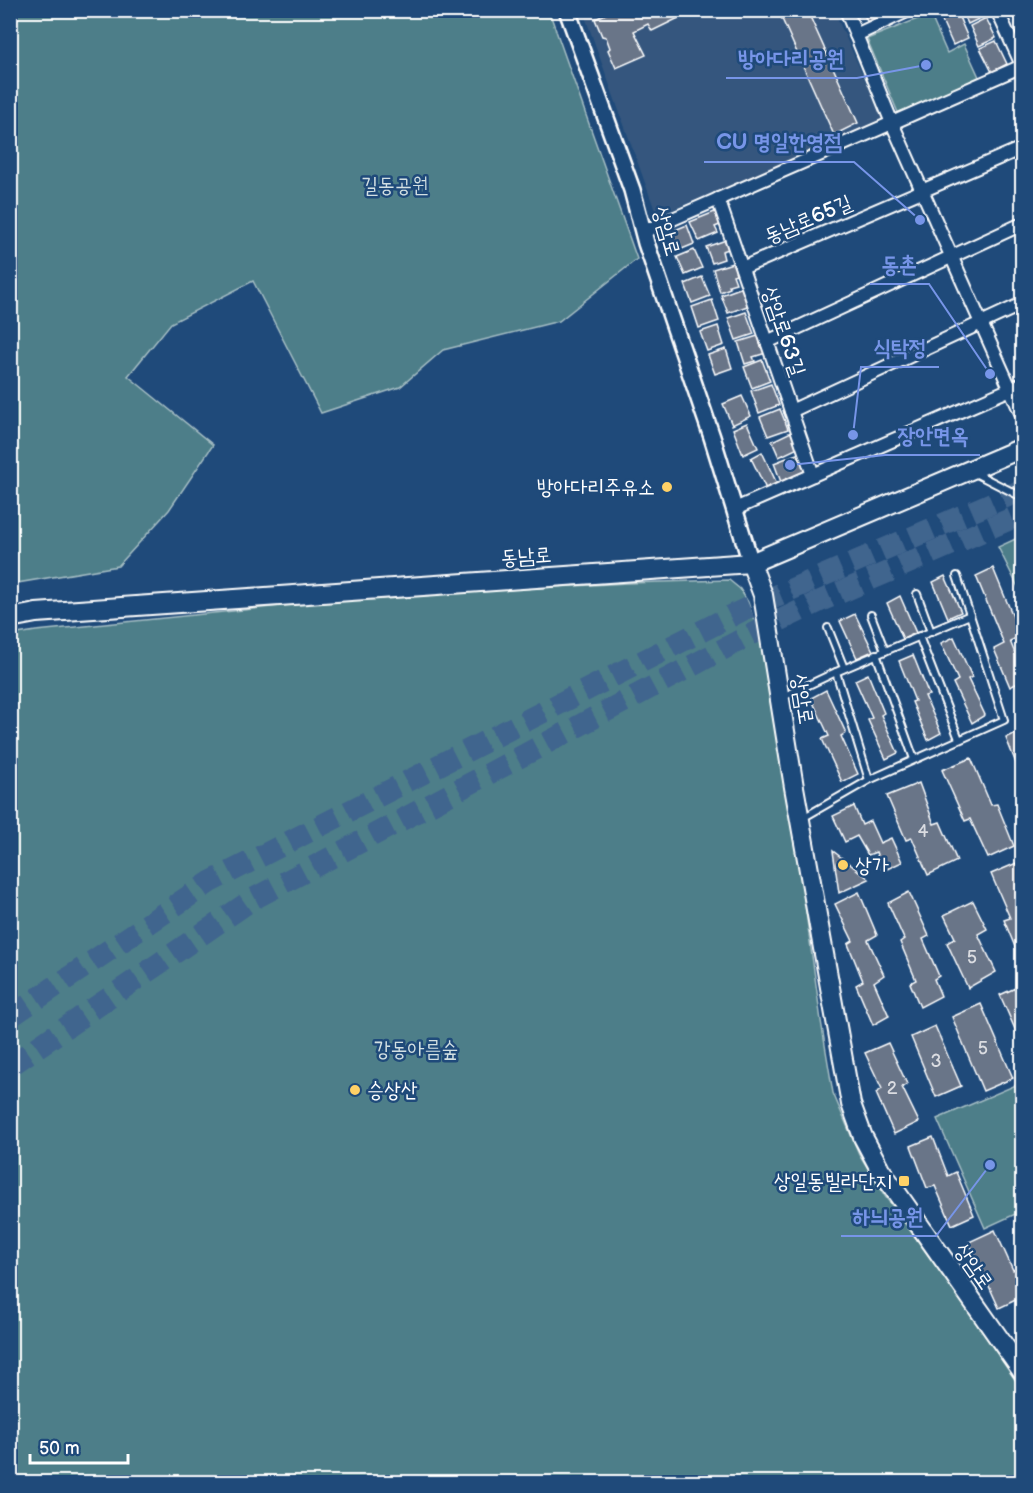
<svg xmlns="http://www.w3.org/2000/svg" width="1033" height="1493" viewBox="0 0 1033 1493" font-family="'Balsamiq Sans','Poor Story',sans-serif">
<rect width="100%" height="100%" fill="#1f4a7a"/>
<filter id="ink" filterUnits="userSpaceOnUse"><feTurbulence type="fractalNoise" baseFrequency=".0167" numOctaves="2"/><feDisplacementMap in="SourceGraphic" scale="12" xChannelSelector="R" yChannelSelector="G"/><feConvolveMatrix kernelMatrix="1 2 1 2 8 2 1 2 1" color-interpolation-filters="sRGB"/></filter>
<g filter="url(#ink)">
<polygon fill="#35577e" points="583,11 834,11 884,122 657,216"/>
<g fill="#4d7e89" stroke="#a6bec4" stroke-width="1.5">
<polygon points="426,10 430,18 440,11 549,11 637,259 559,321 443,350 400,387 321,413 253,281 171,323 128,376 213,445 169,510 118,566 11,584 11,11"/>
<polygon points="930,14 947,53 964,44 979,77 899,115 867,39"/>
<polygon points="1022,536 1022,595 998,547"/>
<polygon points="729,580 740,589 748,602 764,652 789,790 821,1021 833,1093 859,1154 885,1196 960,1299 1022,1390 1022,1482 11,1482 11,635 36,631 360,598 627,583"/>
<polygon points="1016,1085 1022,1087 1022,1211 985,1228 937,1119"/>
</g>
<g fill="#697488" stroke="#fff" stroke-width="1.5">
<polygon points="614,10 695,10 652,31 648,24 634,31 646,55 616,68 608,50 610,48 606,37 602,36 595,19"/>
<polygon points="778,10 807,10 858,123 834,135"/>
<polygon points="862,10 879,10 883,19 874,23 867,21"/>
<polygon points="948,10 956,10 968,38 953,45 939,14"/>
<polygon points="962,10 993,10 993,12 968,24"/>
<polygon points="986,18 996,38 979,46 970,26"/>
<polygon points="996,41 1007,64 992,72 980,48"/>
<polygon points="717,211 722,224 715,227 718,233 699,241 690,222"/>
<polygon points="687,225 694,244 677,251 670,232"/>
<polygon points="726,240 729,249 722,251 724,259 712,263 706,247"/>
<polygon points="694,250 702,268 685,275 677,257"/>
<polygon points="736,262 740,273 733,275 736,283 729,285 730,288 720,292 713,269"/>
<polygon points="702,277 710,296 692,303 685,284"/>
<polygon points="743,287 750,305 728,313 721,295"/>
<polygon points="712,300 719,321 699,328 692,307"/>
<polygon points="746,312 754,334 736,340 728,318"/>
<polygon points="718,326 724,345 707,351 700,332"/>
<polygon points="761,335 766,353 753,357 755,361 745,364 738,342"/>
<polygon points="726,349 732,368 715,374 708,355"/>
<polygon points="762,360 770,381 752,388 744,367"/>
<polygon points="771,384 779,405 759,413 751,391"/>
<polygon points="742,396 751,416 732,425 723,404"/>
<polygon points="780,409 788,429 768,436 760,417"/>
<polygon points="747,423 758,448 743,455 733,429"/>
<polygon points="793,431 800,447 779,457 772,441"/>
<polygon points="762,452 778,486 767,491 751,458"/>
<polygon points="802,452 809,471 781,482 774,463"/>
<polygon points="993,568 1021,636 1010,641 1022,671 1022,681 1010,687 994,649 1004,644 976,576"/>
<polygon points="945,576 961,612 948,618 933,582"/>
<polygon points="900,596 916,633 903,639 887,603"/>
<polygon points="855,614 873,651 857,658 840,621"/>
<polygon points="954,637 972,677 968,679 985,715 972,723 953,683 958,680 941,643"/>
<polygon points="913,655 929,695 925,696 941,733 928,740 912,702 915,701 899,661"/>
<polygon points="868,674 884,713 881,715 898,753 886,759 868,720 872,718 855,680"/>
<polygon points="826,690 846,733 841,736 858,774 842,782 822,739 829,736 811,698"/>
<polygon points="1022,730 1022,778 1006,738"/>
<polygon points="971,758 991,805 997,804 1014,846 988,858 970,819 965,821 942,770"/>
<polygon points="919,783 934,824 940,822 957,861 928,875 912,838 906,840 887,796"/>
<polygon points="854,806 862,825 870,821 880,843 891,838 902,862 883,871 876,852 868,855 857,836 845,842 833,816"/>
<polygon points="833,851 869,879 839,893"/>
<polygon points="1019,862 1022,869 1022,964 1004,920 1010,918 991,874"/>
<polygon points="859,892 877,935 868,940 884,975 874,982 889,1016 873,1025 856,985 863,981 848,944 853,941 835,904"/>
<polygon points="909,892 929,936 923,939 939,976 934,979 941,996 920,1007 910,983 916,980 900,942 904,939 888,903"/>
<polygon points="973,901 987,929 978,934 996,972 968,988 947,943 955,938 944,915"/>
<polygon points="1022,985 1022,1045 1000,995"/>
<polygon points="981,1004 1013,1078 983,1091 952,1017"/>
<polygon points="935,1026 961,1086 936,1097 911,1037"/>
<polygon points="888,1043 907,1084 902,1087 919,1122 894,1134 876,1093 882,1089 865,1053"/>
<polygon points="933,1137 948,1176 956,1172 974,1215 952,1225 935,1186 927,1188 911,1146"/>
<polygon points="995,1230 1013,1270 1022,1266 1022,1297 999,1308 969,1242"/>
</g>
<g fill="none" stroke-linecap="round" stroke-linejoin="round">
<g stroke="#41658e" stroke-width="22" stroke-dasharray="22 11" stroke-linecap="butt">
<polyline points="10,1017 210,882 741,611 1022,490"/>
<polyline points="10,1066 253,899 746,637 818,602 1022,514"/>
</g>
<g stroke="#fff" stroke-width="10">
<g id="service">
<polyline points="973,472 1022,497"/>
<polyline points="957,576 970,615"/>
<polyline points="917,594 931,632"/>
<polyline points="871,615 885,651"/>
<polyline points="828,628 844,668"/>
<polyline points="919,636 959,739"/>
<polyline points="876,654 914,759"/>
<polyline points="783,697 836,672"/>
<polyline points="801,819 869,780 1004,720 970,615 836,672 869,780"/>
</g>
</g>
<g stroke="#fff" stroke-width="16">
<g id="minor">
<polyline points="846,10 892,123 1022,415"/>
<polyline points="997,10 1022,65"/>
<polyline points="856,35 909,10"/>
<polyline points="718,199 813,475"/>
<polyline points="643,232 1022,66"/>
<polyline points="742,268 1022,148"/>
<polyline points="767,342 1022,224"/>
<polyline points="791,411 1022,304"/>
<polyline points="735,509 1022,384"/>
</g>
</g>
<g stroke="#fff" stroke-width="20">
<polyline id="tertiary" points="567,10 632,190 646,243 712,437 751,563"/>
</g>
<g stroke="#fff" stroke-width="22">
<g id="secondary">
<polyline points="751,563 763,595 794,787 851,1104 863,1137 880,1169 1022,1371"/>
<polyline points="10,618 36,613 751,563 1022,448"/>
</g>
</g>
<use href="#service" stroke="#1f4a7a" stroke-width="6"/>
<use href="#minor" stroke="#1f4a7a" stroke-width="12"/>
<use href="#tertiary" stroke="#1f4a7a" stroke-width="15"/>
<use href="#secondary" stroke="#1f4a7a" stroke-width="18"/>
</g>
</g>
<g fill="#ffd166" stroke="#1f4a7a" stroke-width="2">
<circle cx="667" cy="487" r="6"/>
<circle cx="843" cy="865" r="6"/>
<circle cx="355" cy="1090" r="6"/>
<rect x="898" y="1175" width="12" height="12" rx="3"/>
</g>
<g text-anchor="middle" stroke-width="5" stroke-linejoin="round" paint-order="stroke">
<g font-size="18" fill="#dadce1">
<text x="923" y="837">4</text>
<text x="972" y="963">5</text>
<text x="983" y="1054">5</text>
<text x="936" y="1067">3</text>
<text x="892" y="1094">2</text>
</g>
<g font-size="21" fill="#d2dfe2" stroke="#1f4a7a">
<text x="395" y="192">길동공원</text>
<text x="416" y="1056">강동아름숲</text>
</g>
<g font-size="21" fill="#fff" stroke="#1f4a7a">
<text transform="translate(808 219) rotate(-23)" y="7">동남로65길</text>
<text transform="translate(667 231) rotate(74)" y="7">상암로</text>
<text transform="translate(784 331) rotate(71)" y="7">상암로63길</text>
<text transform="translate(526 556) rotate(-4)" y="7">동남로</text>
<text transform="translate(803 699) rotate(81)" y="7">상암로</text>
<text transform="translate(974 1266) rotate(55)" y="7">상암로</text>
</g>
<g font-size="21" fill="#fff" stroke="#1f4a7a" text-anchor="end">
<text x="655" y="494">방아다리주유소</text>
<text x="855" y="872" text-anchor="start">상가</text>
<text x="367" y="1097" text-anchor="start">승상산</text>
<text x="892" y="1188">상일동빌라단지</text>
</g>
</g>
<path fill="none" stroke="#7795e8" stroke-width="2" d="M926 65L857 78H726M920 220L854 162H704M990 374L929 284H870M853 435L861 367H939M790 465L885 455H980M990 1165L936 1236H841"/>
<g fill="#7795e8" stroke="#1f4a7a" stroke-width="2">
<circle cx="926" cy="65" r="6"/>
<circle cx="920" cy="220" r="6"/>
<circle cx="990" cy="374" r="6"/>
<circle cx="853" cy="435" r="6"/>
<circle cx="790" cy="465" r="6"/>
<circle cx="990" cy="1165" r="6"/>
</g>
<g font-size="22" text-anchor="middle" font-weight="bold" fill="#7795e8" stroke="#1f4a7a" stroke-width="5" stroke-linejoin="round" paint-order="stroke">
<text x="791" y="66">방아다리공원</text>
<text x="779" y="149">CU 명일한영점</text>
<text x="899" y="272">동촌</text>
<text x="900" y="355">식탁정</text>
<text x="933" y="443">장안면옥</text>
<text x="888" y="1224">하늬공원</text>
</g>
<rect width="1033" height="1493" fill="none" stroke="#1f4a7a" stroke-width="36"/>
<rect x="18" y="18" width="997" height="1457" fill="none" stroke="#fff" stroke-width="2" filter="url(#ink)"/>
<path d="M30 1454v9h98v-9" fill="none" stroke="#ffffff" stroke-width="3"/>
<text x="39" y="1454" font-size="18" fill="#ffffff" stroke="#1f4a7a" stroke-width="4.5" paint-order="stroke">50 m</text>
</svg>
